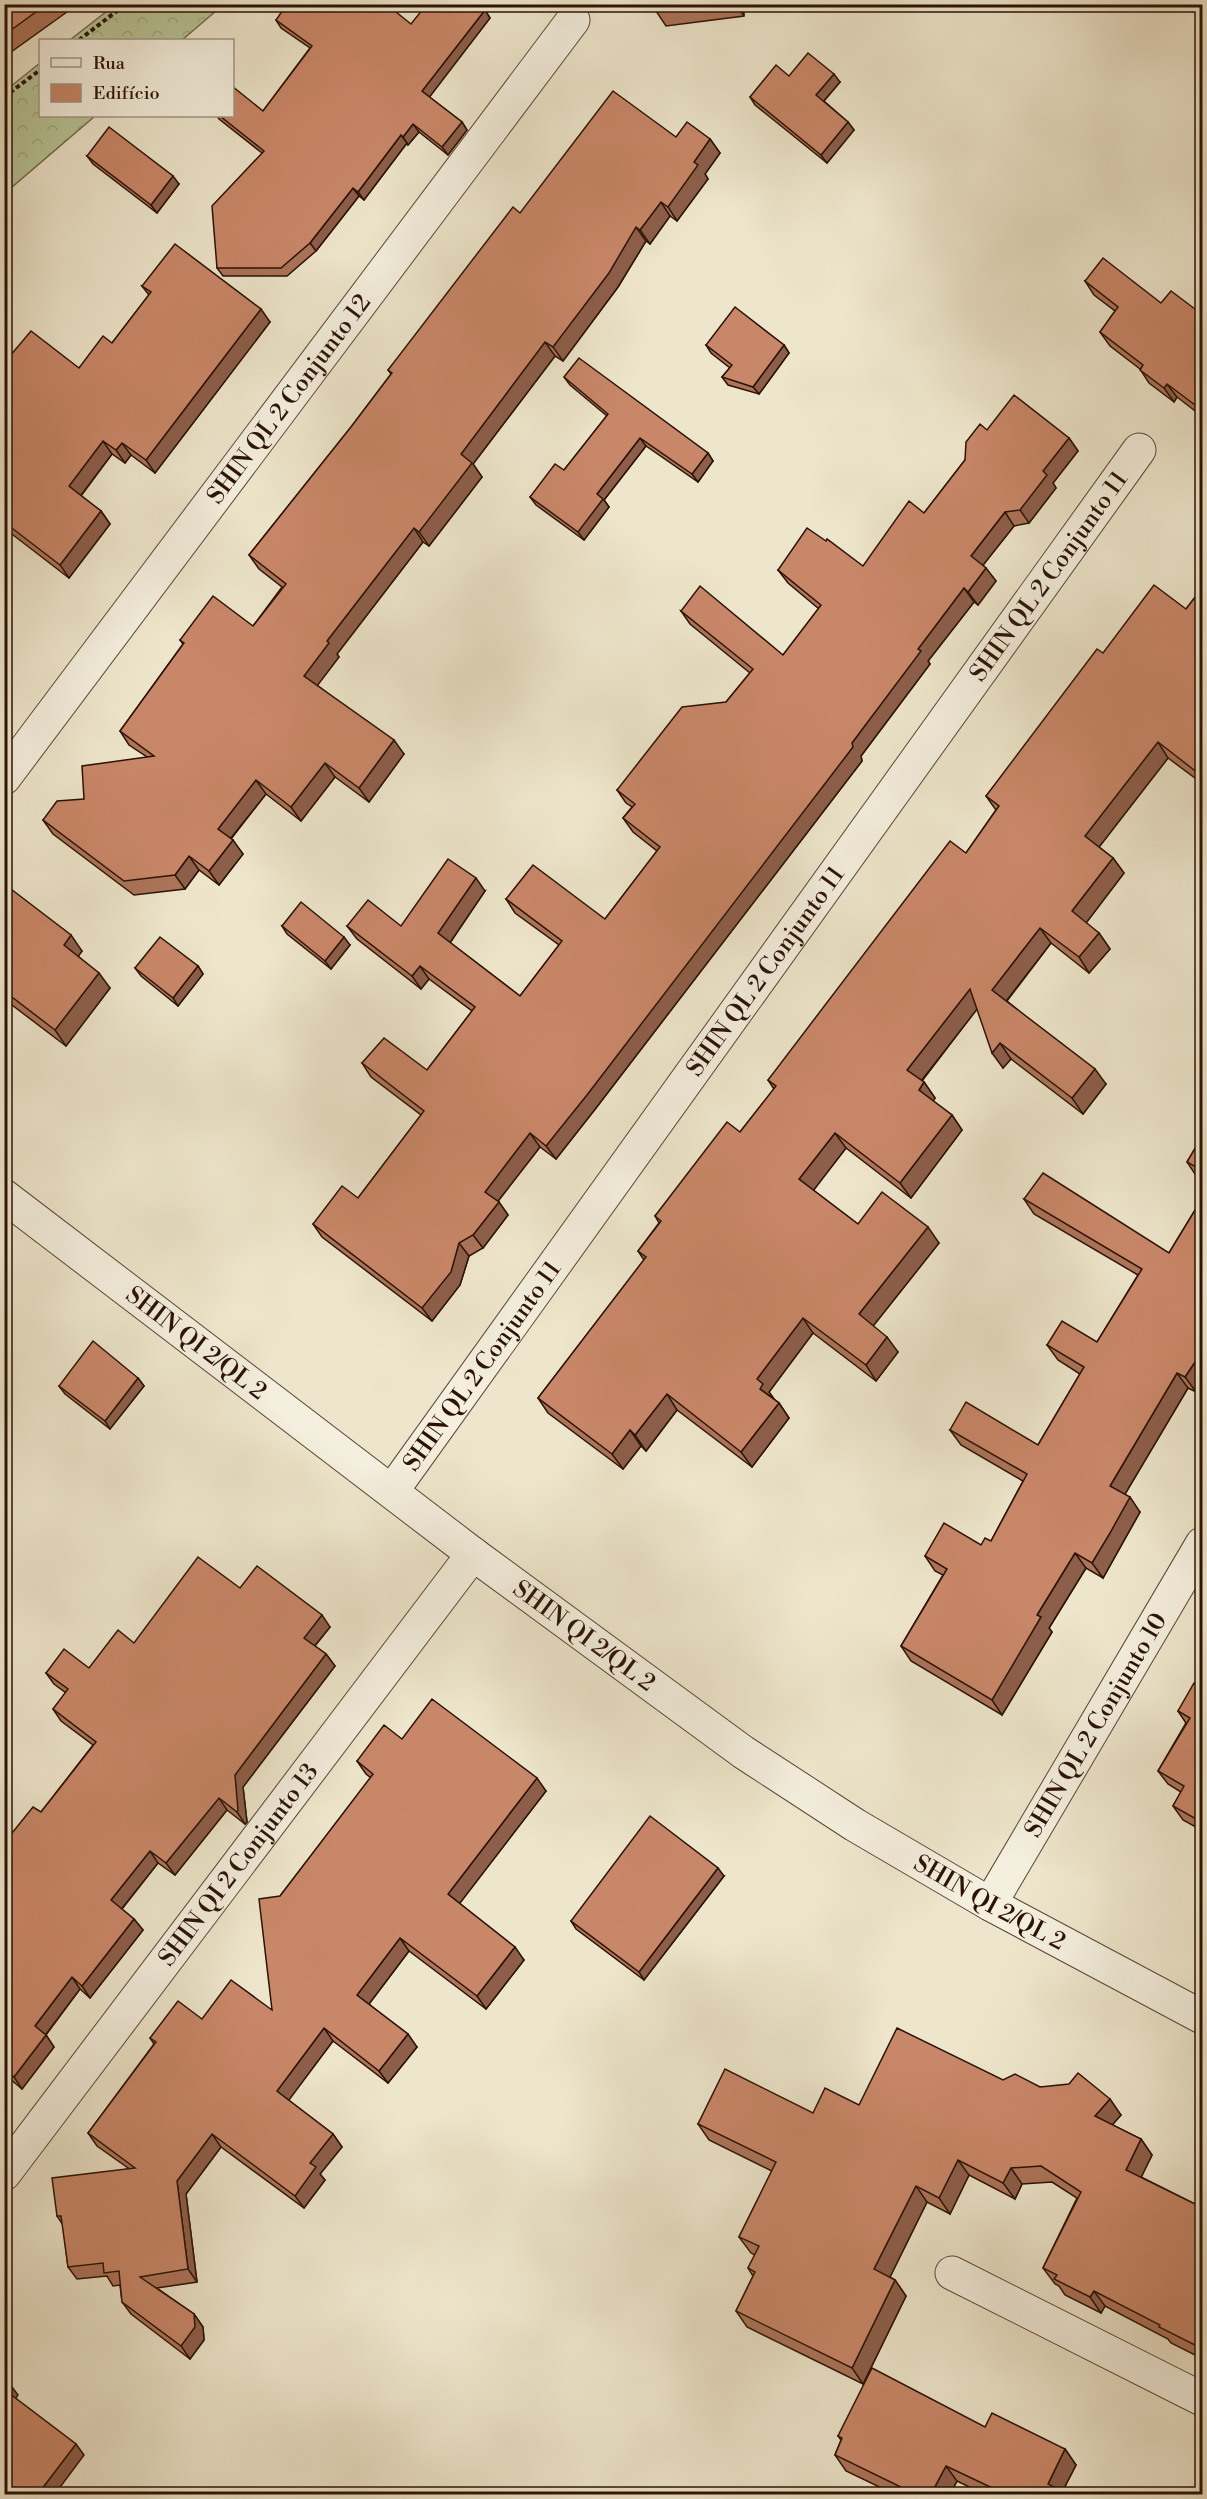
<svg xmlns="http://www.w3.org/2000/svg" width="1207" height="2499" viewBox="0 0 1207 2499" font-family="'Libre Bodoni',serif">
<defs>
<pattern id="forest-crowns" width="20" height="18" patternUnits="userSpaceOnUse" patternTransform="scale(1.5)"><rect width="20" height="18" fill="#b8c598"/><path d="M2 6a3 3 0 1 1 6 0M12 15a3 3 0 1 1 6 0" fill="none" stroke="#9ea882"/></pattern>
</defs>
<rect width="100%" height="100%" fill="#eee6cc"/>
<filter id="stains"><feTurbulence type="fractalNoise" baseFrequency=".00333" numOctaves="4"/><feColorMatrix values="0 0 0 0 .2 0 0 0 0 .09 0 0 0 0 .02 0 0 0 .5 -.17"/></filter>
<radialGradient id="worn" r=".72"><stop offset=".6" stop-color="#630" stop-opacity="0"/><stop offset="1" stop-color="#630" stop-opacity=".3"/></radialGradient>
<g fill="url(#forest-crowns)" stroke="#716c4e" stroke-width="1.5">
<polygon points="116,4 223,4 223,5 182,40 70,40"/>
<polygon points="40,63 40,116 95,116 5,193 5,91"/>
</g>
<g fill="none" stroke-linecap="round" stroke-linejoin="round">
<g stroke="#5b4737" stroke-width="35">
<g id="minor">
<path id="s1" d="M4 778 573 20"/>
<path id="s2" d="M4 1196 473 1554 743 1752 855 1825 990 1904 1202 2017"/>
<path id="s3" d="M392 1491 1139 450"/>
<path id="s4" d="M990 1904 1202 1544"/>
<path id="s5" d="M4 2174 473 1554"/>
<polyline points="952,2273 1202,2399"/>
</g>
</g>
<g stroke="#2a1205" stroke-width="4" stroke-dasharray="4.5 3" stroke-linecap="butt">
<polyline points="79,40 126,4"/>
<polyline points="4,97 40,70"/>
</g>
<use href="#minor" stroke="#f4efde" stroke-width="33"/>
</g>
<g fill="#ad745a" stroke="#2a1205" stroke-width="1.5">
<polygon points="4,4 78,4 4,57"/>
<polygon points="655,4 743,4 744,16 666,26 656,11"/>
<polygon points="366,8 411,24 485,10 490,18 429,97 462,122 467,130 448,155 419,132 408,145 407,143 364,200 359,196 316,251 287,276 223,276 217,268 262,153 219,119 217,116 232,116 263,111 310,48 281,28 276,20"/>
<polygon points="789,76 840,82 824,101 848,122 854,130 827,163 755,105 750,97"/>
<polygon points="676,137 710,139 720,153 705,174 708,179 677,221 670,216 650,244 646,241 618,287 563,361 555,356 473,464 482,477 429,546 423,542 337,654 339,657 317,685 404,754 369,802 335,777 301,821 266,794 231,839 243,854 219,885 199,870 185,889 134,895 53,834 43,820 84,799 147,757 129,745 120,731 183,644 180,640 253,626 282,587 259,569 249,555 351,427 391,374 388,370 520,213"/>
<polygon points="87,156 179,184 157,213 93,164"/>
<polygon points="1085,281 1203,315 1203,417 1177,397 1174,402 1149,383 1140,369 1110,346 1100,332 1115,311 1094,295"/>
<polygon points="142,286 270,322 155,473 131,455 125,463 112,454 81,496 101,511 110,524 69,578 4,528 4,459 8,455 4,453 4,363 79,368 112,343 149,295"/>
<polygon points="706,345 784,345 789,353 759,394 728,385 722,377 730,368 711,353"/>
<polygon points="564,377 708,453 713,461 698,482 646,446 604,500 609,507 584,540 536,505 530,497 564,470 607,416 570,385"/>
<polygon points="987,430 1069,438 1078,451 1053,483 1056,488 1029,523 1014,526 983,565 996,581 978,605 974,602 928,661 930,664 861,756 862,761 596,1108 556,1159 540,1147 498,1201 508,1215 483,1248 469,1256 460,1285 432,1321 322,1237 313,1224 358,1198 421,1115 371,1077 362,1063 427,1070 472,1011 429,979 421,989 357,939 347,926 401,926 485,891 450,943 520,996 559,945 515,913 506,899 605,919 657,851 633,832 623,818 632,807 626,803 617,790 726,702 750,673 690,624 681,611 783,655 819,609 788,583 778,570 863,566 924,513 965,460"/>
<polygon points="1203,587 1203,784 1168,758 1099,847 1113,858 1124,873 1086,923 1099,933 1110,949 1089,973 1051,943 1007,1001 1106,1084 1083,1114 1011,1059 1003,1068 977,1009 922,1081 924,1082 935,1098 933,1101 952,1115 962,1130 911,1198 846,1148 813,1190 858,1224 939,1243 873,1326 898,1352 876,1381 813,1333 769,1392 774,1399 779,1403 789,1418 752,1467 677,1410 646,1451 641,1446 623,1469 548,1413 538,1398 644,1260 638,1251 659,1223 655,1216 740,1132 774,1089 768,1080 966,853 996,810 986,796 1103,653 1186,609"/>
<polygon points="4,889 82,951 78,956 110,988 66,1046 4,999"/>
<polygon points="282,926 350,945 331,969 287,934"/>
<polygon points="198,966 203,974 178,1006 141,976 135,968"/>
<polygon points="1203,1135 1203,1180 1197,1177 1187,1162"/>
<polygon points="1203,1197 1203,1381 1196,1392 1188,1388 1125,1494 1140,1512 1103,1578 1086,1568 1049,1628 1052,1632 1002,1715 911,1661 901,1646 943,1575 935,1571 925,1556 981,1545 991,1541 1023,1481 961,1445 950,1430 1038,1445 1080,1374 1058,1360 1047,1345 1097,1342 1138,1275 1034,1214 1024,1199 1169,1253"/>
<polygon points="138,1378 144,1386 110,1429 65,1394 59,1386"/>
<polygon points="240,1588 330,1627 315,1646 326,1654 335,1666 243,1787 247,1822 245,1824 227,1810 175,1875 158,1863 122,1909 134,1919 143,1930 90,1998 80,1989 46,2035 54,2047 22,2089 4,2074 4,1843 41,1812 93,1745 61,1721 53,1709 66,1693 54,1684 46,1673 89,1668 134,1643"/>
<polygon points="1203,1688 1203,1831 1183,1820 1173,1806 1181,1792 1168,1784 1158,1771 1186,1723 1178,1711"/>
<polygon points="402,1739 546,1791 459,1903 524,1960 486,2009 409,1951 369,2004 417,2047 388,2083 333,2041 288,2100 333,2134 342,2147 320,2174 325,2180 304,2208 221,2147 186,2194 197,2282 157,2288 194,2314 203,2327 204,2340 190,2359 131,2314 122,2302 120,2285 113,2286 107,2276 77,2279 68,2267 63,2225 57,2216 128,2168 97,2146 88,2133 154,2044 150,2038 202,2019 272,2010 280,1896 371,1778 366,1774 357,1761"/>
<polygon points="724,1876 644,1980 576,1929 571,1921"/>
<polygon points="1003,2080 1040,2087 1121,2115 1112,2125 1141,2139 1152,2155 1141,2177 1203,2208 1203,2359 1171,2343 1168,2339 1105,2306 1101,2313 1065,2295 1059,2286 1055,2284 1043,2268 1077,2198 1052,2182 1022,2184 1015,2199 969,2175 950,2214 927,2202 890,2277 895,2280 906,2296 863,2384 747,2327 736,2311 753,2276 748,2268 755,2255 751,2253 739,2237 772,2171 709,2140 698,2124 813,2113"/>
<polygon points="985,2427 1065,2449 1076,2465 1061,2494 984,2494 957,2481 950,2494 894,2494 846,2471 835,2455 841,2440 838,2436"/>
</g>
<g fill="#8d5e4a" stroke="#2a1205" stroke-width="1.5">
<polygon points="736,4 743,4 744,16"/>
<polygon points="485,10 490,18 428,99 422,91"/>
<polygon points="834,74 840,82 822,103 816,95"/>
<polygon points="462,122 467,130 448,155 442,147"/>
<polygon points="848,122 854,130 827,163 821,155"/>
<polygon points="413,124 419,132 408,145 403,137"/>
<polygon points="401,135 407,143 364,200 358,192"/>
<polygon points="710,139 720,153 705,174 708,179 677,221 668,207 694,162"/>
<polygon points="173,176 179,184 157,213 151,205"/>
<polygon points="353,188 359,196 316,251 310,243"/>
<polygon points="661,202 670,216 650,244 640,230"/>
<polygon points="636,227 646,241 618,287 563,361 553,347"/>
<polygon points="261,309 270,322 155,473 146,460"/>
<polygon points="545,342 555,356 473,464 482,477 429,546 419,532 461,454"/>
<polygon points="784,345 789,353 759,394 753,387"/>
<polygon points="1167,384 1177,397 1174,402 1164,388"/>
<polygon points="640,438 646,446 604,500 609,507 584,540 578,532 597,494"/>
<polygon points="1069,438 1078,451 1053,483 1056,488 1029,523 1020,510 1043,471"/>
<polygon points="103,441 112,454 78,499 69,486"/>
<polygon points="122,443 131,455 125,463 116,450"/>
<polygon points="708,453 713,461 698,482 692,474"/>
<polygon points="101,511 110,524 69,578 60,565"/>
<polygon points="1005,512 1014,526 980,569 971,556"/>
<polygon points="414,528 423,542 337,654 339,657 314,690 304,676 327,641"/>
<polygon points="986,568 996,581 978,605 968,592"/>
<polygon points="964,588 974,602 928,661 930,664 861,756 862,761 596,1108 556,1159 546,1146 852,743 918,649"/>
<polygon points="394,740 404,754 369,802 359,788"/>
<polygon points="1158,742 1168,758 1096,851 1085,836"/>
<polygon points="325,763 335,777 301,821 291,807"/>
<polygon points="256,780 266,794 227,843 218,829"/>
<polygon points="233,840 243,854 219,885 209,871"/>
<polygon points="189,856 199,870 185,889 175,875"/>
<polygon points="1113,858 1124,873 1083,927 1072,911"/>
<polygon points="476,878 485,891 447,947 438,933"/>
<polygon points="1040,928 1051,943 1003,1005 992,990"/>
<polygon points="1099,933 1110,949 1089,973 1079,957"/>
<polygon points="71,935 82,951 75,961 64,945"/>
<polygon points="344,937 350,945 331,969 325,961"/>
<polygon points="198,966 203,974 178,1006 173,998"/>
<polygon points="420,966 429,979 421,989 412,976"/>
<polygon points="99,973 110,988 66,1046 55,1030"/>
<polygon points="970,989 981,1004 918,1085 907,1070"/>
<polygon points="1000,1043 1011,1059 1003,1068 992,1053"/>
<polygon points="1095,1069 1106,1084 1083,1114 1072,1098"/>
<polygon points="924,1082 935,1098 930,1106 919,1090"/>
<polygon points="952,1115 962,1130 911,1198 900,1183"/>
<polygon points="530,1133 540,1147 495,1205 485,1192"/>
<polygon points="835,1133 846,1148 810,1195 799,1179"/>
<polygon points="499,1202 508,1215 483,1248 473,1235"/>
<polygon points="928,1227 939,1243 870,1330 859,1314"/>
<polygon points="459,1243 469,1256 460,1285 432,1321 422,1308"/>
<polygon points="803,1318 813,1333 769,1392 774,1399 760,1389 757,1379"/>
<polygon points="887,1337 898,1352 876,1381 866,1365"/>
<polygon points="1195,1362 1203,1373 1203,1381 1196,1392 1185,1377"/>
<polygon points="1177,1373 1188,1388 1121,1501 1110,1486"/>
<polygon points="138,1378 144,1386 110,1429 105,1421"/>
<polygon points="667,1394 677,1410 646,1451 635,1435"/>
<polygon points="779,1403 789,1418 752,1467 741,1452"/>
<polygon points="630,1430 641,1446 623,1469 612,1454"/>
<polygon points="1130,1497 1140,1512 1103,1578 1092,1563"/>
<polygon points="1075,1553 1086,1568 1049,1628 1052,1632 1002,1715 992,1700 1037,1615"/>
<polygon points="322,1615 330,1627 312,1649 304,1638"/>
<polygon points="326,1654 335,1666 243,1787 247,1822 245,1824 237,1812 235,1775"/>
<polygon points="537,1778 546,1791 457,1907 448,1894"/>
<polygon points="219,1798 227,1810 175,1875 166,1863"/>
<polygon points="150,1851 158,1863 119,1912 111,1900"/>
<polygon points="718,1868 724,1876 644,1980 639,1972"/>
<polygon points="134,1919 143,1930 90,1998 82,1986"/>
<polygon points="400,1938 409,1951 366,2008 357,1995"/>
<polygon points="515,1947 524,1960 486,2009 477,1996"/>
<polygon points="72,1977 80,1989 43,2038 35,2026"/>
<polygon points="324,2028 333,2041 286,2104 277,2091"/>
<polygon points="408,2034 417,2047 388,2083 379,2071"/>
<polygon points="46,2035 54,2047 22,2089 14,2077"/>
<polygon points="1110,2099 1121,2115 1106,2132 1095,2116"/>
<polygon points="212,2134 221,2147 186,2194 197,2282 188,2269 177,2181"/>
<polygon points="333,2134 342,2147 320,2174 325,2180 304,2208 295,2196 310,2163"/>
<polygon points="1141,2139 1152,2155 1137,2186 1126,2170"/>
<polygon points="958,2160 969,2175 950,2214 939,2198"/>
<polygon points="1011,2168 1022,2184 1015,2199 1003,2183"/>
<polygon points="916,2186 927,2202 886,2285 874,2269"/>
<polygon points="895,2280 906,2296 863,2384 852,2368"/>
<polygon points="1094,2291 1105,2306 1101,2313 1090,2297"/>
<polygon points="194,2314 203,2327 204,2340 190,2359 181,2346"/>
<polygon points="9,2383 18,2395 13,2402 5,2390"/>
<polygon points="76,2444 84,2455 55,2494 38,2494"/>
<polygon points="1065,2449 1076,2465 1061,2494 1050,2494 1048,2484"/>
<polygon points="946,2466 957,2481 950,2494 931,2494"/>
</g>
<g fill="#c98769" stroke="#2a1205" stroke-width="1.5">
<polygon points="4,4 47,4 4,35"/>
<polygon points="287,4 362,4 366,8 369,4 386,4 411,24 427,4 478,4 485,10 422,91 462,122 442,147 413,124 403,137 401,135 358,192 353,188 310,243 281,268 217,268 212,206 264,151 220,116 232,116 232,86 263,111 312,46 276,20"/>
<polygon points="655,4 705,4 656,11"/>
<polygon points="808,53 834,74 816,95 848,122 821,155 750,97 776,65 789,76"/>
<polygon points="613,91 676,137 687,122 710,139 694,162 698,165 668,207 661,202 640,230 636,227 609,273 553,347 545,342 461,454 472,463 419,532 414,528 327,641 329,643 304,676 394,740 359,788 325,763 291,807 256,780 218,829 233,840 209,871 189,856 175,875 124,881 43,820 57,801 84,799 82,766 154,756 120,731 184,643 180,640 213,596 253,626 286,584 249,555 351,427 392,373 388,370 513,207 520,213"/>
<polygon points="109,127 173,176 151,205 87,156"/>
<polygon points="175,244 261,309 146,460 122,443 116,450 103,441 69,486 101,511 60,565 4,522 4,459 11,451 4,446 4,363 31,331 79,368 103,336 112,343 151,292 142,286"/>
<polygon points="1103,258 1161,303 1171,291 1203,315 1203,411 1167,384 1164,388 1140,370 1143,365 1100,332 1118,307 1085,281"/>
<polygon points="735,307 784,345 753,387 722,377 732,365 706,345"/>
<polygon points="579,358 708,453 692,474 640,438 597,494 603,499 578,532 530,497 555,464 564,470 608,414 564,377"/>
<polygon points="1014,395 1069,438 1043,471 1047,475 1020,510 1005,512 971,556 986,568 968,592 964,588 918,649 921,651 852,743 853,747 587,1095 546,1146 530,1133 485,1192 499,1202 473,1235 459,1243 451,1272 422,1308 313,1224 342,1186 358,1198 424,1111 362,1063 384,1038 427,1070 475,1007 420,966 412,976 347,926 368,900 401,926 448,859 476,878 438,933 520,996 562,941 506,899 533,865 605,919 660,847 623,818 635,804 617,790 682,707 726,702 753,669 681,611 700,586 783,655 821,605 778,570 807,528 826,541 827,539 863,566 909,501 924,513 965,460 966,442 980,424 987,430"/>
<polygon points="1154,585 1186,609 1203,587 1203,777 1158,742 1085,836 1113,858 1072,911 1099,933 1079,957 1040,928 992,990 1095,1069 1072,1098 1000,1043 992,1053 970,989 907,1070 924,1082 919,1090 952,1115 900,1183 835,1133 799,1179 858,1224 882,1192 928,1227 859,1314 887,1337 866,1365 803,1318 757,1379 763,1384 760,1389 779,1403 741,1452 667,1394 635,1435 630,1430 612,1454 538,1398 646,1257 638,1251 661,1221 655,1216 727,1122 740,1132 776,1086 768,1080 950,841 966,853 999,806 986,796 1097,649 1103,653"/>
<polygon points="7,886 71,935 64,945 99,973 55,1030 4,991 4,889"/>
<polygon points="301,902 344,937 325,961 282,926"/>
<polygon points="160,937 198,966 173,998 135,968"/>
<polygon points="1203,1135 1203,1171 1187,1162"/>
<polygon points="1043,1173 1169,1253 1203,1197 1203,1361 1195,1362 1185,1377 1177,1373 1110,1486 1130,1497 1110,1533 1092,1563 1075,1553 1037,1615 1041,1617 992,1700 901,1646 947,1569 925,1556 944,1523 981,1545 985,1538 991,1541 1027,1474 950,1430 966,1402 1038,1445 1084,1367 1047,1345 1062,1321 1097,1342 1142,1269 1024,1199"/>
<polygon points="93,1341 138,1378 105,1421 59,1386"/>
<polygon points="198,1557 240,1588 257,1566 322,1615 304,1638 326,1654 235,1775 238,1810 237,1812 219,1798 166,1863 150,1851 111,1900 134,1919 82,1986 72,1977 35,2026 46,2035 14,2077 4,2069 4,1843 33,1807 41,1812 96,1742 53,1709 68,1689 46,1673 64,1649 89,1668 118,1630 134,1643"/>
<polygon points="1194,1683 1203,1688 1203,1823 1173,1806 1184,1786 1158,1771 1190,1718 1178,1711"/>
<polygon points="432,1699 537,1778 448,1894 515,1947 477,1996 400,1938 357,1995 408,2034 379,2071 324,2028 277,2091 333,2134 310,2163 316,2167 295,2196 212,2134 177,2181 188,2269 140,2277 194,2314 195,2327 181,2346 122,2302 119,2271 104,2273 103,2263 68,2267 61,2216 57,2216 52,2178 135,2168 88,2133 156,2042 150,2038 178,2001 202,2019 231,1980 272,2010 259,1899 280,1896 373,1774 357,1761 384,1725 402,1739"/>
<polygon points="650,1816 718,1868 639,1972 571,1921"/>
<polygon points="897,2028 1003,2080 1015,2074 1040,2087 1069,2084 1078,2073 1110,2099 1095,2116 1141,2139 1126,2170 1203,2208 1203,2349 1159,2327 1160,2325 1094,2291 1090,2297 1054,2279 1057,2275 1043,2268 1081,2192 1041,2166 1011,2168 1003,2183 958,2160 939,2198 916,2186 874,2269 895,2280 852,2368 736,2311 755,2272 748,2268 759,2246 739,2237 776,2162 698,2124 725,2069 813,2113 825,2088 859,2105"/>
<polygon points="872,2368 985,2427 992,2413 1065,2449 1048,2484 1054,2487 1050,2494 1005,2494 946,2466 931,2494 915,2494 835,2455 842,2438 838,2436"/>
<polygon points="4,2379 9,2383 5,2390 76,2444 38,2494 4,2494"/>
</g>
<g text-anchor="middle" stroke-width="5" stroke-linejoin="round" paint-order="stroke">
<g font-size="24" fill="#2a1205" stroke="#f4efde">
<text dy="8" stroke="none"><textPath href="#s1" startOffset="474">SHIN QL 2 Conjunto 12</textPath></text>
<text dy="8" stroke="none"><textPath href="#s3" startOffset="1126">SHIN QL 2 Conjunto 11</textPath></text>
<text dy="8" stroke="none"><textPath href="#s3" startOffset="640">SHIN QL 2 Conjunto 11</textPath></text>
<text dy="8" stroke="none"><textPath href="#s2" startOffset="242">SHIN QI 2/QL 2</textPath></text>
<text dy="8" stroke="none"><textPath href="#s3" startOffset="154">SHIN QL 2 Conjunto 11</textPath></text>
<text dy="8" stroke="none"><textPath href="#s2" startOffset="728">SHIN QI 2/QL 2</textPath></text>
<text dy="8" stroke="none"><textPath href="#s4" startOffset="208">SHIN QL 2 Conjunto 10</textPath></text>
<text dy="8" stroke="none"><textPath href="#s5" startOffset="388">SHIN QI 2 Conjunto 13</textPath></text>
<text dy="8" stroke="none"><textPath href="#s2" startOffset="1214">SHIN QI 2/QL 2</textPath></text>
</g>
</g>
<rect width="1207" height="2499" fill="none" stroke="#eee6cc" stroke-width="24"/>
<rect x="6" y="6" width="1195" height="2487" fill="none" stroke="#2a1205" stroke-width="3"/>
<rect x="12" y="12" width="1183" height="2475" fill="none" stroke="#2a1205" stroke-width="1.5"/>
<rect x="39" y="39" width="195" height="78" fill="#f4efde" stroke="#a39787" stroke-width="1.5"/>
<rect x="51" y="58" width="30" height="9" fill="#f4efde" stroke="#a39787" stroke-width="1.5"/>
<text x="93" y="69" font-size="18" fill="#2a1205">Rua</text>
<rect x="51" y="84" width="30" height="18" fill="#c98769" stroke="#a39787" stroke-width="1.5"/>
<text x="93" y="99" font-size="18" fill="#2a1205">Edifício</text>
<rect width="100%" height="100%" filter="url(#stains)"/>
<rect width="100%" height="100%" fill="url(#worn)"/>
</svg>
